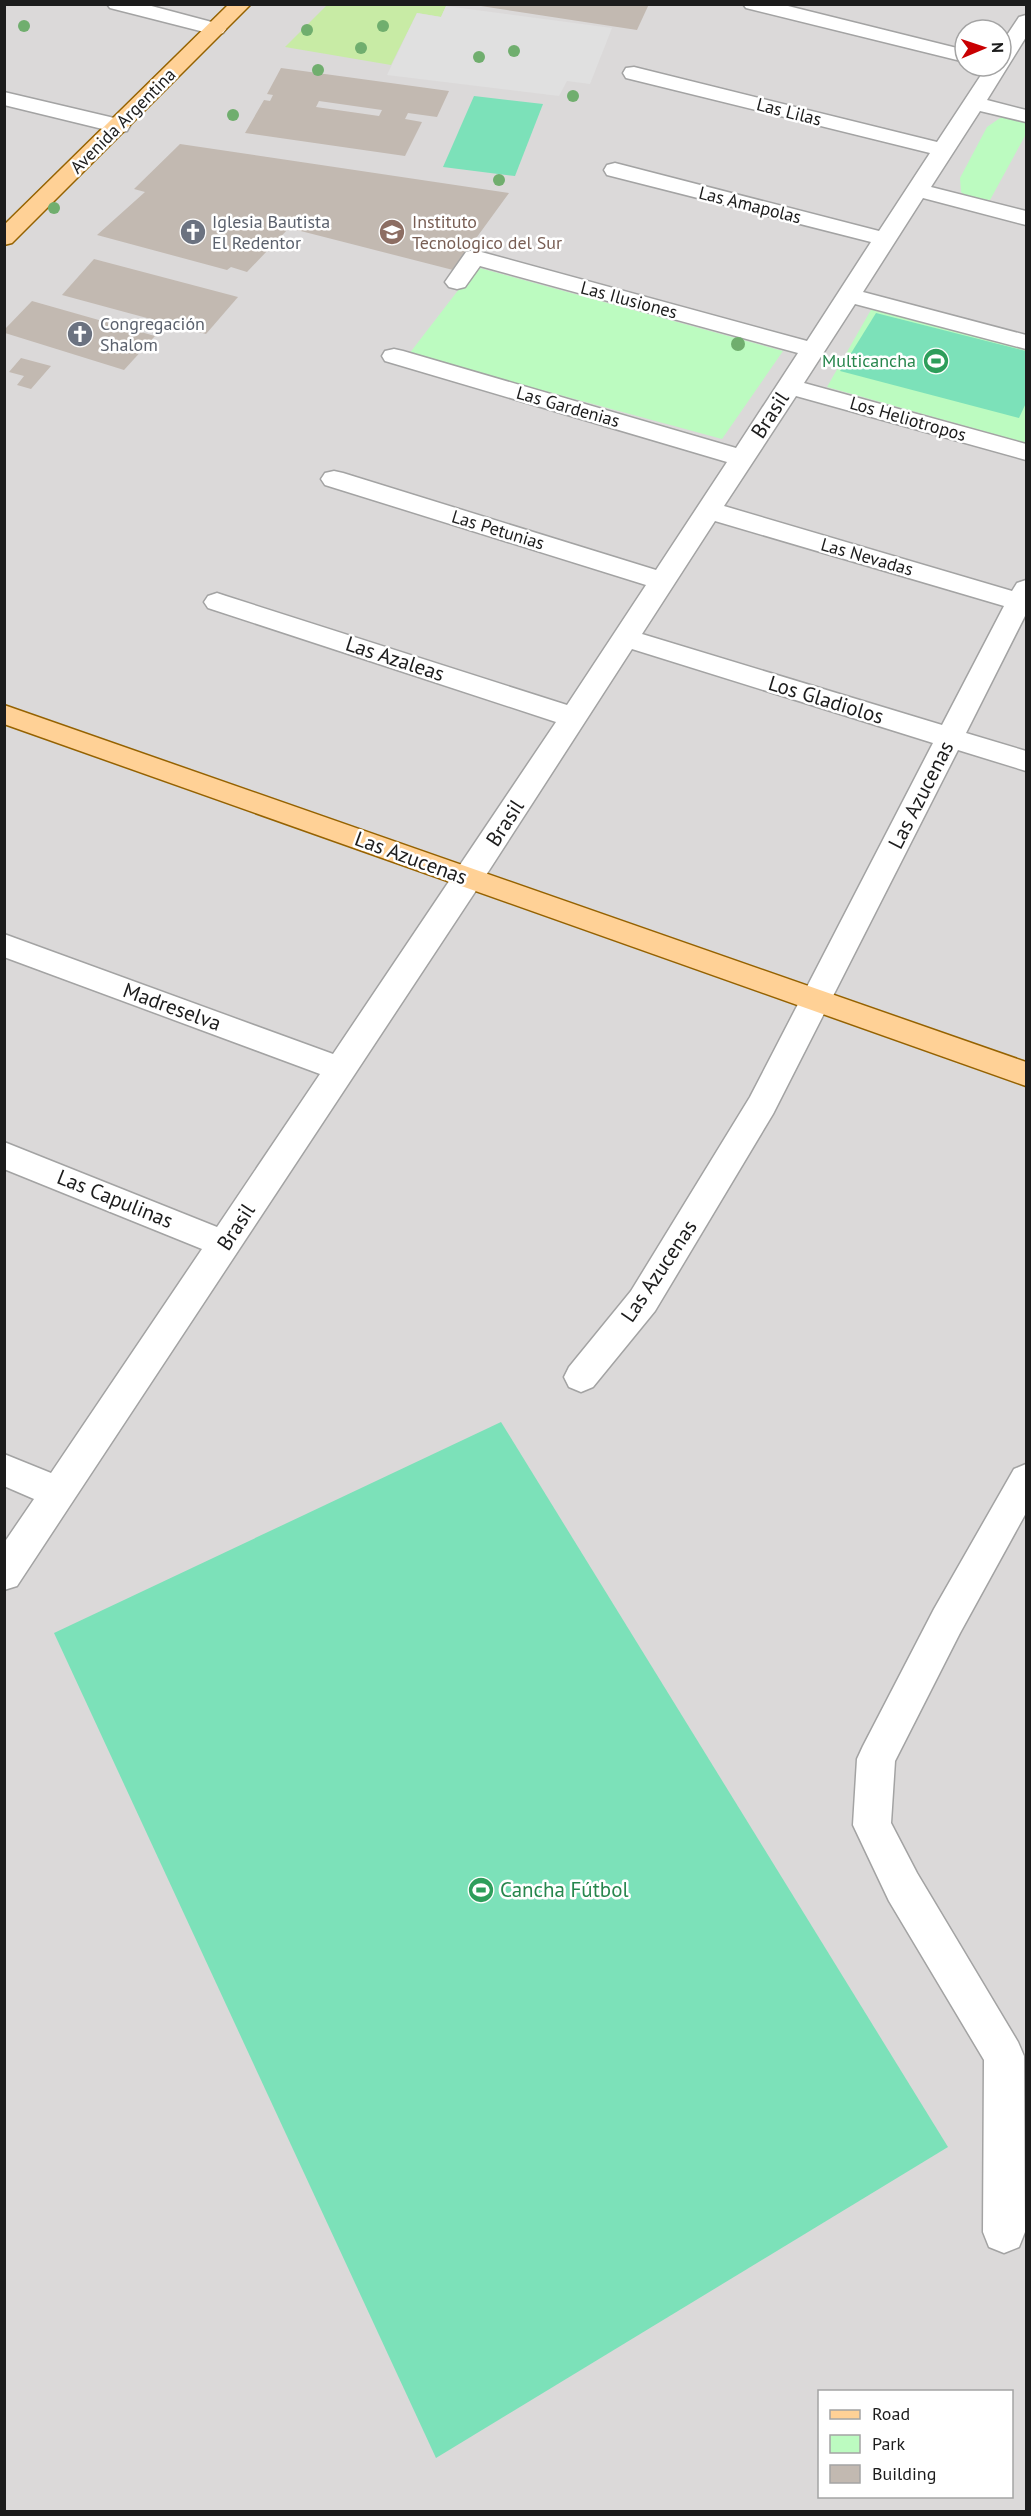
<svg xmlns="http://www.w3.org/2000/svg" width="1031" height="2516" viewBox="0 0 1031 2516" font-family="'PT Sans',sans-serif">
<rect width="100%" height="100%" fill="#eeeae2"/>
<path fill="#dbd9d9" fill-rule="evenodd" d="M5 5H1026V2511H5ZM965 30H1001V66H965ZM820 2392H1012V2496H820Z"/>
<polygon fill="#c8eba5" points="437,4 446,6 441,17 417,13 391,65 285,47 327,5"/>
<g fill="#bcfbc0">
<polygon points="1016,115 1026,118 1026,134 990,200 969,198 961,192 960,178 987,127 1000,118"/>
<polygon points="476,267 783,351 722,439 409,354"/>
<polygon points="872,308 1026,350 1026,443 827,387"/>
</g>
<g fill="#7ce1b9">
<polygon points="474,96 543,104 515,176 443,167"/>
<polygon points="876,313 1026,351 1026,403 1019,418 840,371"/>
<polygon points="501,1422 948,2147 436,2458 54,1633"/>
</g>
<polygon fill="#e0e0e0" points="446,6 612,28 590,84 567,81 559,96 387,75 417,13 441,17"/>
<g fill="#c2b9b1" fill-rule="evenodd">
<polygon points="468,4 649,4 637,30"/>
<path d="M281 68 449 91 437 117 408 113 405 119 422 122 405 156 245 133 264 100 270 101 273 95 267 94ZM319 101 382 110 379 116 316 107Z"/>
<polygon points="180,144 509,193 453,270 289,228 247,272 231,267 227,270 97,235 145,192 134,189"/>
<polygon points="94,259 238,297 206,334 62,295"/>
<polygon points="32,301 155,336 124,370 5,333 5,329"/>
<polygon points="21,358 51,366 31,389 17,385 24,376 9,372"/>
</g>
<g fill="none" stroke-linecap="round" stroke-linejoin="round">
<g stroke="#a3a3a3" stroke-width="3">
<g id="minor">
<polygon points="107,4 144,4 223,25 226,29 223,33 216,35 110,8"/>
<polygon points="743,4 780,4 965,50 965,62 746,8"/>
<path d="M1026 15V37L987 100 1026 110V122L980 111 931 187 1026 211V225L923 198 863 292 1026 335V349L855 304 804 383 1026 444V460L796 396 724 506 1012 591 1017 583 1026 580V614L966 733 1026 751V771L958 750 773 1114 655 1311 593 1387 581 1392 569 1387 564 1377 569 1367 631 1291 750 1097 933 743 632 649 479 886 71 1504 17 1586 4 1590V1543L34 1499 4 1486V1454L51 1473 202 1249 4 1169V1142L217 1227 320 1074 4 957V934L333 1054 556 722 208 608 204 602 208 596 217 593 226 596 567 705 646 585 325 485 321 479 325 473 334 471 343 473 656 570 727 462 385 361 382 356 385 351 394 349 403 351 736 448 798 353 480 266 465 287 457 289 449 287 445 282 466 252 474 250 807 341 871 242 607 175 604 170 607 165 615 163 879 231 930 153 626 78 623 73 626 68 634 67 937 142 987 66H1001V44L1019 17ZM715 521 1004 606 942 725 642 634Z"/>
<polygon points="4,92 127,121 130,126 127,131 119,133 4,105"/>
<polygon points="1026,1464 1026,1513 960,1633 895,1761 891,1823 917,1873 1018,2042 1024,2056 1025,2232 1019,2247 1004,2253 989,2247 983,2232 984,2060 889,1901 853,1825 857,1759 863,1746 934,1609 1014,1469"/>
</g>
</g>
<g stroke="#956200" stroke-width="3">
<g id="major">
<polygon points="229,4 251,4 12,243 4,245 4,225"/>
<polygon points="4,705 1026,1062 1026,1086 4,724"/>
</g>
</g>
<use href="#minor" fill="#fff" fill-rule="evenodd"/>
<use href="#major" fill="#ffd196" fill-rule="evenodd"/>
</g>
<g fill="#70ae6e">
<circle cx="24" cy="26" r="6"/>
<circle cx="383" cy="26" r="6"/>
<circle cx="307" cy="30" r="6"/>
<circle cx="361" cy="48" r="6"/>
<circle cx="514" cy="51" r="6"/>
<circle cx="479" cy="57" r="6"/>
<circle cx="318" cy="70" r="6"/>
<circle cx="573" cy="96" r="6"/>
<circle cx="233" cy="115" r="6"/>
<circle cx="499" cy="180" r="6"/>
<circle cx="54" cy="208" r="6"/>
<circle cx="738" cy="344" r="7"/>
</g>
<defs>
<g id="church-disc" transform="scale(1.35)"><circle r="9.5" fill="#6b7280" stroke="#fff"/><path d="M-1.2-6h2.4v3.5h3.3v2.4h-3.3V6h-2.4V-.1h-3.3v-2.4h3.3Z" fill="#fff"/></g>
<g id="school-disc" transform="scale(1.35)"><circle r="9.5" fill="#8d6e63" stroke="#fff"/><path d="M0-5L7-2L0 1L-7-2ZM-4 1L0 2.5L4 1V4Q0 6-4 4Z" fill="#fff"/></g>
<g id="stadium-disc" transform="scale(1.35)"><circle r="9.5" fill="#2e9e5b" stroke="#fff"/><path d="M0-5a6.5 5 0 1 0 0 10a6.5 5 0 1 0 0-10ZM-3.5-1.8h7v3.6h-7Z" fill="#fff"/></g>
</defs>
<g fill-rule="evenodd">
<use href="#church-disc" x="193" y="232"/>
<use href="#school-disc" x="392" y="232"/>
<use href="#church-disc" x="80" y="334"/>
<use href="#stadium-disc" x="936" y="361"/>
<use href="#stadium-disc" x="481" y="1890"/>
</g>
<g text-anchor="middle" stroke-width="5" stroke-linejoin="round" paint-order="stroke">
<g font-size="18" fill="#1c1c1c" stroke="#fff">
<text transform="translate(789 112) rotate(14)" y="6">Las Lilas</text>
<text transform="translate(123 121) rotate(-45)" y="6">Avenida Argentina</text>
<text transform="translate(750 205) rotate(14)" y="6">Las Amapolas</text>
<text transform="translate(629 300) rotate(15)" y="6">Las Ilusiones</text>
<text transform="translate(568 407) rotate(16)" y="6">Las Gardenias</text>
<text transform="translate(908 419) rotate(16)" y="6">Los Heliotropos</text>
<text transform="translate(498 530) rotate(17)" y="6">Las Petunias</text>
<text transform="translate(867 557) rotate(16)" y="6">Las Nevadas</text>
</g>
<g font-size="18" fill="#5b616d" stroke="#fff" text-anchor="start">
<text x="212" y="228">Iglesia Bautista<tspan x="212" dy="21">El Redentor</tspan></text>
<text x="100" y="330">Congregación<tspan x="100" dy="21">Shalom</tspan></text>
</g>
<g font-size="18" fill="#785e54" stroke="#fff" text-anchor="start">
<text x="412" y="228">Instituto<tspan x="412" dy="21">Tecnologico del Sur</tspan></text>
</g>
<g font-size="18" fill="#27864d" stroke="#fff" text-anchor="end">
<text x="916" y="367">Multicancha</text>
</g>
<g font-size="21" fill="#1c1c1c" stroke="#fff">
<text transform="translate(770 415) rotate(-57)" y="7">Brasil</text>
<text transform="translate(395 659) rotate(18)" y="7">Las Azaleas</text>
<text transform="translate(826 700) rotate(17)" y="7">Los Gladiolos</text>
<text transform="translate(921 795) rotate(-63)" y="7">Las Azucenas</text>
<text transform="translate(505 823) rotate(-57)" y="7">Brasil</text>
<text transform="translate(411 858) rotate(20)" y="7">Las Azucenas</text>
<text transform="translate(172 1007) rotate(20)" y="7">Madreselva</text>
<text transform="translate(115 1199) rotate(22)" y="7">Las Capulinas</text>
<text transform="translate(236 1227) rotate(-57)" y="7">Brasil</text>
<text transform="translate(659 1271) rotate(-56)" y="7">Las Azucenas</text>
</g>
<g font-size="21" fill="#27864d" stroke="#fff" text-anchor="start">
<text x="500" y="1897">Cancha Fútbol</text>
</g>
</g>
<rect width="1031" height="2516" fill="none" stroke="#1c1c1c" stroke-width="12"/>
<rect x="818" y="2390" width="195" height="108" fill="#ffffff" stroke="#a4a4a4" stroke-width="1.5"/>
<rect x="830" y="2410" width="30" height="9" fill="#ffd196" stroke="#a4a4a4" stroke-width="1.5"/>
<text x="872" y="2420" font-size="18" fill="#1c1c1c">Road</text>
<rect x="830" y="2435" width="30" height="18" fill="#bcfbc0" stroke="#a4a4a4" stroke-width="1.5"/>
<text x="872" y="2450" font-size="18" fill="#1c1c1c">Park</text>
<rect x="830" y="2465" width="30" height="18" fill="#c2b9b1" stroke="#a4a4a4" stroke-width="1.5"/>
<text x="872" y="2480" font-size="18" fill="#1c1c1c">Building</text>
<g transform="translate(983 48) rotate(88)"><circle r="28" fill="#ffffff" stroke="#a4a4a4" stroke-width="1.5"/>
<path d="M0-4.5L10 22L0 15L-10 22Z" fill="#c90002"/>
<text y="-9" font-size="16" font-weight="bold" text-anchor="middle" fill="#1c1c1c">N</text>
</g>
</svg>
